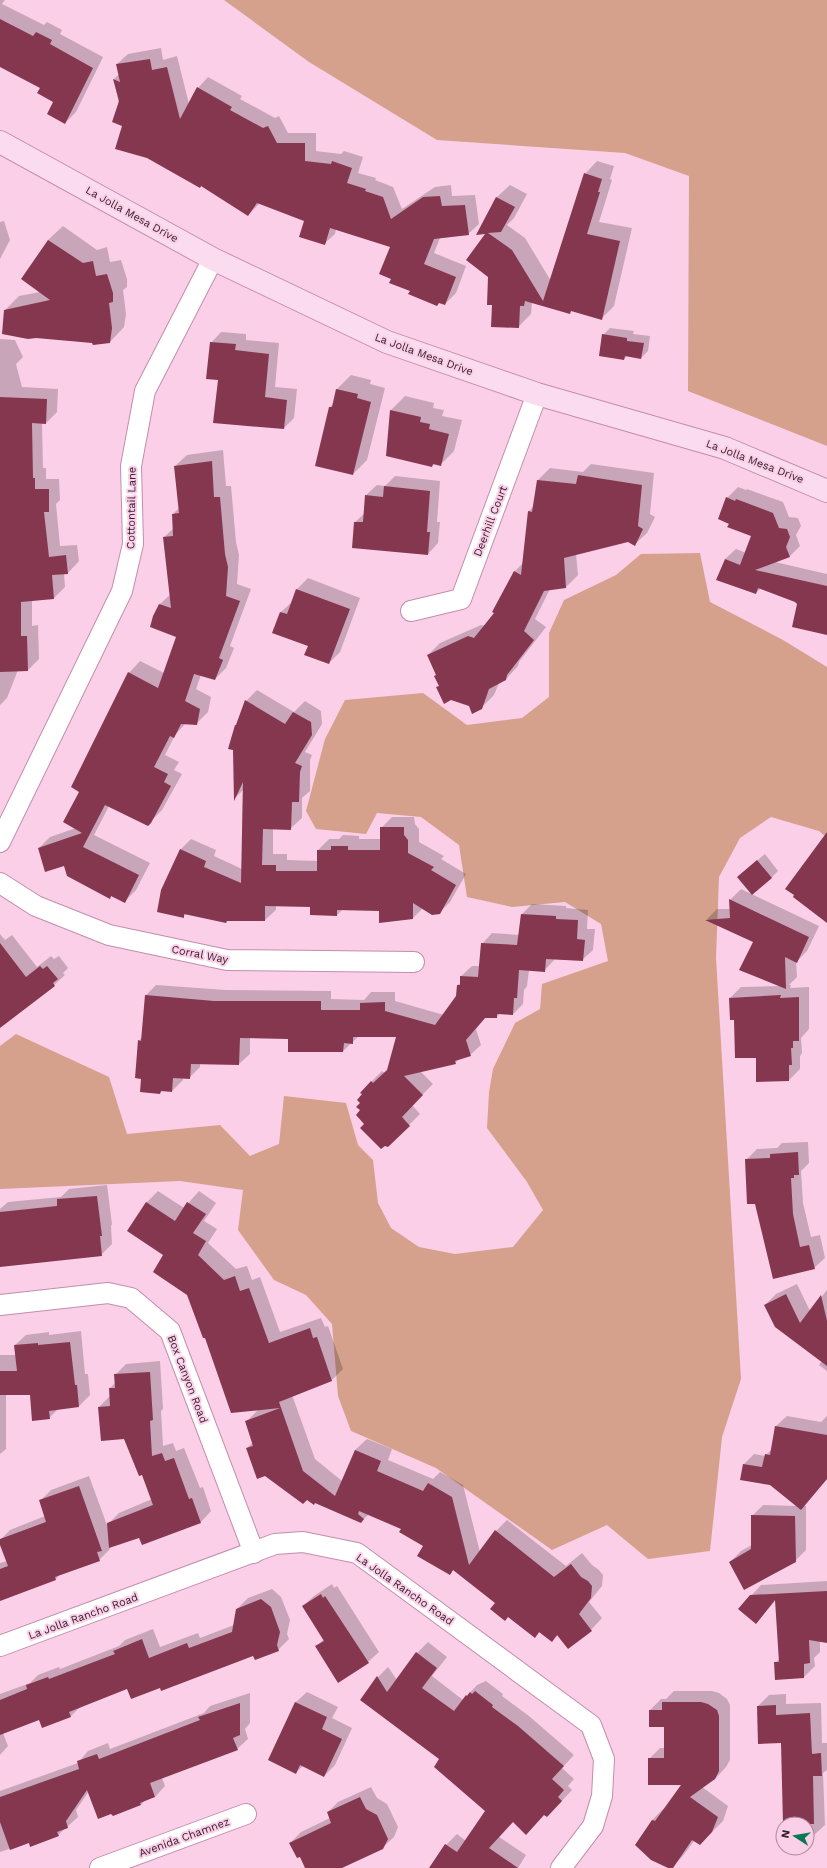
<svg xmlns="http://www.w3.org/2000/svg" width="827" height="1868" viewBox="0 0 827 1868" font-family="'Work Sans',sans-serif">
<rect width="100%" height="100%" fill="#fbcfe8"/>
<g fill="#d5a18c">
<polygon points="224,0 827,0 827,446 688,391 689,176 625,153 437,140 309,62"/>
<polygon points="700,553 710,602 783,640 827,667 827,838 819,831 771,817 740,838 719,877 716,958 741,1379 722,1437 710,1551 648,1559 607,1525 552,1550 436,1468 351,1431 338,1396 332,1324 306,1295 274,1280 238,1230 243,1190 180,1181 0,1189 0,1046 16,1034 109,1077 127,1134 220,1125 250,1156 279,1144 284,1096 346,1103 358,1145 373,1160 378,1203 391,1228 419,1247 455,1254 513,1247 543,1210 527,1182 487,1128 489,1092 493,1069 515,1023 540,1009 542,984 608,961 601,924 565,902 512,907 467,897 459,845 421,817 377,813 366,834 316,829 306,811 325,739 345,700 423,693 467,725 522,718 549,697 549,633 564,600 616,575 641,554"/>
</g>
<g fill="#0003">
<polygon points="0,0 5,0 2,4 44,25 47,22 62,30 60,34 103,57 76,112 65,123 55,102 41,88 0,65"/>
<polygon points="161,48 163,60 177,56 189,104 198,88 208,77 242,96 240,99 275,118 279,116 288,133 316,133 316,151 341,154 344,151 363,157 358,173 376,178 375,180 393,187 402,209 435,187 451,185 452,196 475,195 479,224 468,234 440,238 434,253 466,266 456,293 445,304 411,290 392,278 391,246 336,229 335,234 324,244 305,221 260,203 248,215 202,185 200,187 123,125 114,79 119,74 117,64 128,54"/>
<polygon points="597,161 614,166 610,179 612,180 599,222 632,228 614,306 602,318 572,310 569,313 532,302 531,314 518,327 493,304 489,277 487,233 478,234 497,197 510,185 527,194 514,218 507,225 525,238 551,281 585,174"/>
<polygon points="4,221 10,240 0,259 0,222"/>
<polygon points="63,226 97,250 107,247 110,262 121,260 127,279 127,287 123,290 126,314 124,327 110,342 93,342 5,310 19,296 40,292 48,240"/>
<polygon points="610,328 634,331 633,334 650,336 648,351 641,358 627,356 624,359 603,335"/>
<polygon points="221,332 246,334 246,340 279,343 275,387 297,389 294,418 284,428 219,379 211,343"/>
<polygon points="0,339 15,340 23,357 16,364 22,387 58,389 57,412 46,423 42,423 43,468 46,468 46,479 59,479 60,500 56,504 60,546 77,545 79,561 68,573 64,573 65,587 54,598 32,600 32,626 38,625 39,659 28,670 18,670 7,698 0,705"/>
<polygon points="351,375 371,380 370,384 385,388 367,460 353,474 330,407 334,403 337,389"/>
<polygon points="405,396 434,403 433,408 444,410 442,416 462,420 454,451 440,465 435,464 432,466 387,455 391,410"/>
<polygon points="223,450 226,486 231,486 236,542 239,555 237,584 251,589 230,646 234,648 226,668 215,679 201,675 196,689 211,697 208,712 196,724 186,723 175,735 165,755 179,762 174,770 182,774 162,810 147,825 109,806 94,835 150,863 136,890 124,902 112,895 110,898 39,848 50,837 76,828 81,791 129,673 140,661 164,673 177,636 154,616 160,604 171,594 164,537 174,528 173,514 179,508 175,466 187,455"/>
<polygon points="591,464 654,473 650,514 655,517 647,533 634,545 629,541 576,554 578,575 566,587 550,589 535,619 546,627 519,662 518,666 506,679 499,683 494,695 481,708 470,706 440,685 437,674 428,655 440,643 481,625 486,626 496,613 514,572 523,563 529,511 534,506 538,480 550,468 583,472"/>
<polygon points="395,476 440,481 437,522 440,522 438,543 428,554 353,547 355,522 365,513 366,495 377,485 385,486"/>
<polygon points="738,487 746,490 747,489 783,502 789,517 798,518 801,526 796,535 800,546 790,556 775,562 827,574 827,634 796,601 761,588 756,593 725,559 736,549 746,553 753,535 730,523 727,498"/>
<polygon points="308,578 360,598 340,652 329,663 309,646 273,632 281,612 292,602 297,589"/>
<polygon points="257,690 294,712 305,701 321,711 322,724 305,752 312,755 310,760 310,791 302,798 302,818 291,828 273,828 273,854 287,854 287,860 318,861 318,850 329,839 339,839 343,835 359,836 359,839 381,839 381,828 392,817 414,817 415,824 419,829 419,842 444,856 441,859 466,874 450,902 439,913 423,908 413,918 380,922 380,910 342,910 337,915 311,914 311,906 276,905 276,910 265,920 187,913 183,917 180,850 191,839 216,850 214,856 242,869 243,790 235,798 236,725 246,701"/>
<polygon points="765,854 778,871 771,878 746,870"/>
<polygon points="741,889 819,926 807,951 796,962 797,977 789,985 791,985 790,988 809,987 809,1029 801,1038 802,1053 800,1056 800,1069 789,1080 757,1057 735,1019 731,1019 730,998 741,987 781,986 754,941 707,919 717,909 731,909 730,900"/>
<polygon points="532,904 566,906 566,908 588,910 587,929 595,929 593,950 582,960 555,959 544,971 529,970 527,986 524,990 523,1004 513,1014 500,1013 497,1017 486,1017 476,1029 481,1045 470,1055 459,1059 455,1063 420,1071 433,1084 412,1105 420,1114 388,1146 365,1124 361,1110 363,1094 361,1092 382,1071 385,1073 388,1070 398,1036 359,1036 343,1051 289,1038 250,1037 250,1054 239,1064 200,1064 200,1067 189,1078 183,1077 183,1080 172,1091 163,1090 160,1093 142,1078 139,1041 142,1037 146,995 156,985 226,990 331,991 331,999 364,1000 371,992 395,992 395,1001 444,1015 457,996 458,985 461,982 461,976 472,966 480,966 482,944 492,933 519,935 521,915"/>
<polygon points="0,934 5,940 12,935 37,967 51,956 54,959 59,956 68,968 63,973 65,975 54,985 0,1022"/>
<polygon points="808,1142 809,1163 801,1171 803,1203 811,1237 820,1235 825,1258 814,1268 774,1278 746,1160 757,1149 777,1148 782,1143"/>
<polygon points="107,1185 112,1224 111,1226 112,1244 101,1255 0,1266 0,1209 8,1202 61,1197 69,1189"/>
<polygon points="158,1191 184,1208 199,1191 216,1203 204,1221 217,1229 208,1243 236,1269 247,1266 252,1280 260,1277 280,1332 321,1318 325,1327 328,1326 343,1369 332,1380 292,1395 315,1459 342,1481 355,1450 367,1439 392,1449 388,1460 433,1479 440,1472 463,1485 480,1552 496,1531 507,1520 566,1566 582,1553 592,1565 599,1570 603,1575 602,1586 589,1602 602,1618 591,1630 558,1635 552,1641 540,1632 535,1637 497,1602 454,1569 450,1574 424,1545 402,1528 369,1514 361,1522 247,1448 253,1442 246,1422 259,1409 206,1337 188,1294 165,1255 146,1203"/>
<polygon points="797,1284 810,1311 827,1290 827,1371 819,1365 822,1361 765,1305 776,1294"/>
<polygon points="81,1331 85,1374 88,1374 90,1395 79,1406 59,1408 49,1418 30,1394 6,1394 6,1449 0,1454 0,1355 16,1355 15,1345 26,1335 49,1332 49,1335"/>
<polygon points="160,1361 163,1409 161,1411 163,1446 173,1443 176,1451 184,1448 200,1488 203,1487 211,1511 201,1522 142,1544 140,1537 109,1547 110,1549 99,1560 61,1573 56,1579 0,1601 0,1563 7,1561 0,1540 10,1530 45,1516 40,1501 51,1490 89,1476 107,1525 119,1513 152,1499 142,1474 125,1438 99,1407 110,1396 110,1388 116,1382 115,1375 126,1364"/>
<polygon points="787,1416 821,1422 827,1416 827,1479 803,1506 806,1506 806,1550 795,1561 730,1562 741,1551 752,1545 752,1516 763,1505 797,1506 744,1464 754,1454 765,1456 773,1448 776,1426"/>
<polygon points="827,1581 827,1642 820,1641 820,1652 814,1658 815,1666 804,1677 775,1663 780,1658 776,1600 756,1622 751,1596 761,1585"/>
<polygon points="332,1584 334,1588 337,1586 379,1652 368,1662 316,1647 324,1639 303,1606 314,1596"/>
<polygon points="272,1589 281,1597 290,1620 287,1634 289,1639 278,1650 254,1655 160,1686 128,1687 81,1706 71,1716 40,1718 3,1733 8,1746 0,1755 0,1694 30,1683 38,1675 59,1667 60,1669 119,1646 125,1640 153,1629 160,1647 198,1633 200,1638 234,1625 237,1609 248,1598"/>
<polygon points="428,1642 447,1657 432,1676 463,1700 477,1685 486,1681 503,1694 502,1696 529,1716 574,1755 562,1768 574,1779 568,1786 572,1790 558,1805 545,1814 513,1821 499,1837 526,1855 518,1868 430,1868 446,1845 457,1834 466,1841 486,1811 440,1759 361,1700 378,1677 388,1667 397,1680 417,1653"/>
<polygon points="674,1691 712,1691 719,1693 727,1699 730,1705 730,1760 726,1767 715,1779 702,1787 728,1806 723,1821 700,1844 694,1841 682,1857 671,1868 636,1845 652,1820 663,1809 665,1810 683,1784 649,1759 660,1748 665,1748 665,1726 650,1710 661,1699 666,1699"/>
<polygon points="307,1692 338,1707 332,1718 352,1728 335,1765 324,1776 303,1766 296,1772 269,1760 296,1702"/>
<polygon points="250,1693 250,1723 245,1729 248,1739 237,1749 162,1778 165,1786 155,1797 145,1800 141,1805 89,1791 76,1810 78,1817 58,1835 29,1842 0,1852 0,1791 78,1763 88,1751 108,1743 110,1749 204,1713 210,1706"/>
<polygon points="786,1694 786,1704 821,1703 822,1743 827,1743 827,1770 823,1773 825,1825 814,1835 807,1836 807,1824 784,1824 782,1742 758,1706 769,1695"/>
<polygon points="371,1787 377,1798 387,1804 398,1827 394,1837 382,1848 339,1868 306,1868 300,1856 290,1843 301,1832 330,1818 328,1812 338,1802"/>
</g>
<g fill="#853750">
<polygon points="0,19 33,36 36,32 52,40 50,44 93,68 65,124 47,114 53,102 37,93 40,88 0,67"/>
<polygon points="150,59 152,70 167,67 180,119 197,87 232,107 230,110 263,128 268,126 277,143 305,143 305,161 331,164 332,161 352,168 347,183 366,189 365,191 383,197 391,219 423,197 440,196 442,206 465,205 469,235 434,239 424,264 456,277 445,305 439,303 437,306 408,294 410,291 389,283 391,279 379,274 390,247 330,228 325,245 299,237 304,221 257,203 248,216 201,186 200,188 147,158 115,149 122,126 112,122 119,101 113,79 120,82 116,64"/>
<polygon points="584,173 602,179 598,192 600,192 587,234 620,241 602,320 571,311 570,314 525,301 524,306 520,306 519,328 491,327 492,305 487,305 488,277 466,260 485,234 476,235 496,197 515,207 501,232 488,233 512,250 543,301"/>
<polygon points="48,240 83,263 93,261 96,276 107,274 113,293 113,302 109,303 112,328 110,343 93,345 92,343 36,338 28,339 2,334 4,310 50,300 21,279"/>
<polygon points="602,334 627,338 627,341 644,343 641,359 625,356 624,360 599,356"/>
<polygon points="210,342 236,344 235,350 269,354 265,397 287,400 284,429 213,423 218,380 206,379"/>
<polygon points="336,389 358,394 357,398 371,402 353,475 315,466 329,407 332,407"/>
<polygon points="0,397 47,399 46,424 32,423 33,478 35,478 35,489 49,489 49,512 44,512 49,557 66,555 68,574 52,575 54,599 21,602 21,636 27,636 28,671 0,672"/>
<polygon points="390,410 421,417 420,422 430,424 429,429 449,434 441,466 433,464 432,467 386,456"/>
<polygon points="212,461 214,497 220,497 225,554 228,567 226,596 240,601 219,658 223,660 215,680 194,674 185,701 200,709 197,725 181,724 174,738 170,736 154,767 168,774 164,782 171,786 151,823 148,826 105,805 83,847 139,875 125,903 111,896 110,899 67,876 64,866 45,872 38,848 82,833 63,822 79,792 71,787 128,672 158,688 176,637 150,627 153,616 159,604 171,608 163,537 173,536 172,514 179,513 174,466"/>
<polygon points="578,475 642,485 638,526 643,529 635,546 628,542 564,558 566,588 544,591 524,631 534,640 507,675 506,680 489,689 482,709 472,714 469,706 451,700 444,704 436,687 439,686 434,676 436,675 427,655 468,636 474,638 494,613 492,612 514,571 521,575 528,511 532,512 537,480 576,484"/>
<polygon points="384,486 430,491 427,532 430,532 428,555 352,548 354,522 363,522 365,495 383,497"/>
<polygon points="726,497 735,501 736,499 773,513 779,528 787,529 790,537 786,547 790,557 755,570 827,586 827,635 792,627 797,604 795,602 758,588 756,594 716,580 725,559 740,565 751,536 727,527 729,524 718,519"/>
<polygon points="296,589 350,609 329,664 304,655 308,646 272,633 280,612 287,614"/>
<polygon points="245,700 285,724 293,712 311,722 312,735 295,763 302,766 300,772 299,802 292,802 291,830 263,829 262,865 276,865 276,871 317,871 317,850 331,850 331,846 348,846 348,850 380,850 380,827 404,827 404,835 408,840 408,853 434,867 431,870 456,885 440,914 432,915 413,903 413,919 379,923 379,911 337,910 337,916 310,915 310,907 265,906 265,921 227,921 226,923 184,914 184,918 157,912 161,890 180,849 206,861 204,867 241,883 243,782 234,801 233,750 228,749 235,725 236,725"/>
<polygon points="827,832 827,923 793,897 794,895 785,889"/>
<polygon points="757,860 772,878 752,895 737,877"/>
<polygon points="729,899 809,937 797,963 785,957 786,989 739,970 753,942 705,920 730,918"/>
<polygon points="521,914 556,916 556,919 578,920 577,939 585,940 583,961 546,959 545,972 519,970 517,998 514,998 513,1015 497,1014 497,1018 485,1018 466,1040 471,1056 455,1061 456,1064 404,1076 423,1095 402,1117 410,1126 388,1147 385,1146 381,1149 360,1128 364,1124 356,1115 360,1110 356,1107 360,1103 357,1100 362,1094 360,1093 371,1081 373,1083 387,1070 396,1037 353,1037 353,1044 344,1043 343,1052 288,1052 288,1039 240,1038 239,1065 191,1064 190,1079 173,1078 172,1092 161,1091 160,1094 140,1092 141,1079 135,1078 138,1040 141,1041 145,995 214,1001 321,1001 321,1010 360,1010 360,1003 385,1002 385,1011 435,1025 456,996 457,985 460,985 460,976 478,977 481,943 517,945"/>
<polygon points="0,943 26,977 40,966 43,969 47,966 58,979 53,983 55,986 0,1028"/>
<polygon points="781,995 780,998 799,997 799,1041 793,1041 793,1048 791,1048 792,1065 789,1065 789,1081 756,1082 756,1058 735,1058 734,1020 730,1020 729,998"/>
<polygon points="798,1152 799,1175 794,1175 794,1178 791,1178 793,1214 800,1247 809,1245 815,1269 773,1279 755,1204 747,1204 745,1159 770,1158 770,1154"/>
<polygon points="97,1196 102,1236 100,1236 102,1256 0,1267 0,1212 57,1206 57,1199"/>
<polygon points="146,1202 175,1221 187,1202 206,1214 193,1233 206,1241 198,1255 224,1280 235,1276 240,1291 249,1288 269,1343 310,1328 313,1338 317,1337 332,1381 279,1402 303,1471 335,1496 355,1450 381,1461 377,1471 423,1491 428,1483 452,1497 469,1565 495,1530 554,1577 571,1564 581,1577 588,1581 592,1586 591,1598 579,1614 592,1631 568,1649 557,1635 552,1642 539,1632 535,1638 508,1617 505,1621 490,1609 495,1603 453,1570 450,1575 417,1556 423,1546 399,1532 401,1529 359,1511 358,1514 364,1519 361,1523 315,1503 314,1505 307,1500 303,1504 265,1476 257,1479 246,1448 253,1446 245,1421 280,1408 231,1413 205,1338 203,1338 187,1295 153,1272 163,1255 127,1231"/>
<polygon points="786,1294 800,1323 821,1295 827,1321 827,1366 775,1327 764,1305"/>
<polygon points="70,1342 75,1385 77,1385 79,1407 49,1411 50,1419 32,1421 30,1395 0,1395 0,1371 17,1371 14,1345 38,1343 38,1345"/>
<polygon points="150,1372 153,1420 150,1421 152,1456 162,1453 165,1461 174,1458 189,1499 192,1498 201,1523 142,1545 139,1538 109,1548 107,1523 153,1505 142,1475 139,1476 124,1439 101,1441 98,1407 110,1406 109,1388 115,1388 114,1374"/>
<polygon points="775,1426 827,1435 827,1479 801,1510 770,1485 740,1480 743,1464 762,1467 765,1454 770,1455"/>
<polygon points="79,1486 102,1551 97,1552 100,1561 55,1577 56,1580 0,1601 0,1569 8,1566 0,1545 0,1539 46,1522 39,1500"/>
<polygon points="751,1515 795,1516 796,1562 744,1590 729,1562 751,1549"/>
<polygon points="827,1591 827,1643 809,1640 810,1663 804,1664 804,1678 775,1680 774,1662 779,1662 775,1600 756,1624 738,1609 750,1595"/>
<polygon points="321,1594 323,1598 325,1596 369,1663 338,1683 315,1646 324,1641 302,1606"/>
<polygon points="261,1599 271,1607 280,1632 277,1645 279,1651 255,1660 253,1656 161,1691 160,1688 131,1699 127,1689 69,1712 71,1717 42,1728 39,1720 0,1735 0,1700 27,1689 26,1685 48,1677 49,1679 115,1654 113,1651 142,1639 149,1658 187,1643 189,1648 232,1632 236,1609"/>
<polygon points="416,1652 437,1668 422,1688 454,1711 466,1695 467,1696 470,1692 472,1694 475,1691 493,1705 492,1707 518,1726 564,1766 552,1779 564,1790 558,1797 562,1801 547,1817 544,1815 526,1835 513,1822 489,1848 518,1868 429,1868 445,1844 457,1852 485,1811 434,1767 439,1759 360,1700 377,1676 387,1692"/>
<polygon points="295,1702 327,1717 322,1729 342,1739 324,1777 300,1765 296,1774 268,1760"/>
<polygon points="662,1702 701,1702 708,1704 717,1710 719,1716 719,1771 715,1779 690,1797 718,1817 712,1832 700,1845 692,1840 673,1868 668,1868 651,1860 635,1845 652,1820 655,1821 681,1785 648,1785 648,1758 664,1758 664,1727 649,1727 649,1710 662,1710"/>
<polygon points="240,1703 240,1735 233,1738 238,1750 150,1783 155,1797 140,1803 141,1805 113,1816 111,1814 98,1819 87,1790 66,1821 68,1828 57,1832 59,1836 30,1847 29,1843 10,1850 0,1822 0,1797 79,1769 77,1761 97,1754 99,1759 200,1720 198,1717"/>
<polygon points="776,1705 776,1715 810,1713 812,1754 821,1753 822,1776 813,1776 814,1824 783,1824 781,1743 758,1744 757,1706"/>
<polygon points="360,1797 366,1809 377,1815 388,1839 383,1849 342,1868 305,1868 300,1857 297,1858 289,1843 331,1823 327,1812"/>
</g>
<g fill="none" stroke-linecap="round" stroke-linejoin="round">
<g stroke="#c28ead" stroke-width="22">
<g id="street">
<polyline points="411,611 461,599 537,394"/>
<polyline points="0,842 122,591 133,544 131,466 145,391 213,259"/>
<polyline points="0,883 36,906 109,935 227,960 414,962"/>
<polyline points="0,1305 108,1293 131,1298 170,1331 254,1553"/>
<polyline points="0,1646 275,1544 303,1542 357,1553 591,1725 604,1759 602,1796 593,1826 561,1868"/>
<polyline points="100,1868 246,1814"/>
</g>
</g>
<g stroke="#c28ead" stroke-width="24">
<polyline id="secondary" points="0,142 213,259 387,342 537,394 725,448 827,491"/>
</g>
<use href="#street" stroke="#fff" stroke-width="20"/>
<use href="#secondary" stroke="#fbdbef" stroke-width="22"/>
</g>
<g text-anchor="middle" stroke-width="4" stroke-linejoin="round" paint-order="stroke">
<g font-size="11" fill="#35212d" stroke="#fbcfe8">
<text transform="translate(132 214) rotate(29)" y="4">La Jolla Mesa Drive</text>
<text transform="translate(424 354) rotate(20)" y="4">La Jolla Mesa Drive</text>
<text transform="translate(755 461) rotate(21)" y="4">La Jolla Mesa Drive</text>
<text transform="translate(131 508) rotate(-89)" y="4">Cottontail Lane</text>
<text transform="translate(490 521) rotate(-69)" y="4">Deerhill Court</text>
<text transform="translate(200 954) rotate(11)" y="4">Corral Way</text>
<text transform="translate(188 1379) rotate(69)" y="4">Box Canyon Road</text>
<text transform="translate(405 1589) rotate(35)" y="4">La Jolla Rancho Road</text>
<text transform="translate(83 1616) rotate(-20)" y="4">La Jolla Rancho Road</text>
<text transform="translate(184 1837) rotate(-20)" y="4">Avenida Chamnez</text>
</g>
</g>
<g transform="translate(795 1836) rotate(282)"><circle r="19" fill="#fbcfe8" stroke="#ac899d"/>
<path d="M0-3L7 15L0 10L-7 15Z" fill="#087852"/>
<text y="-6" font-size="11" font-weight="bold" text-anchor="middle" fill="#35212d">N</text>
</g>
</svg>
